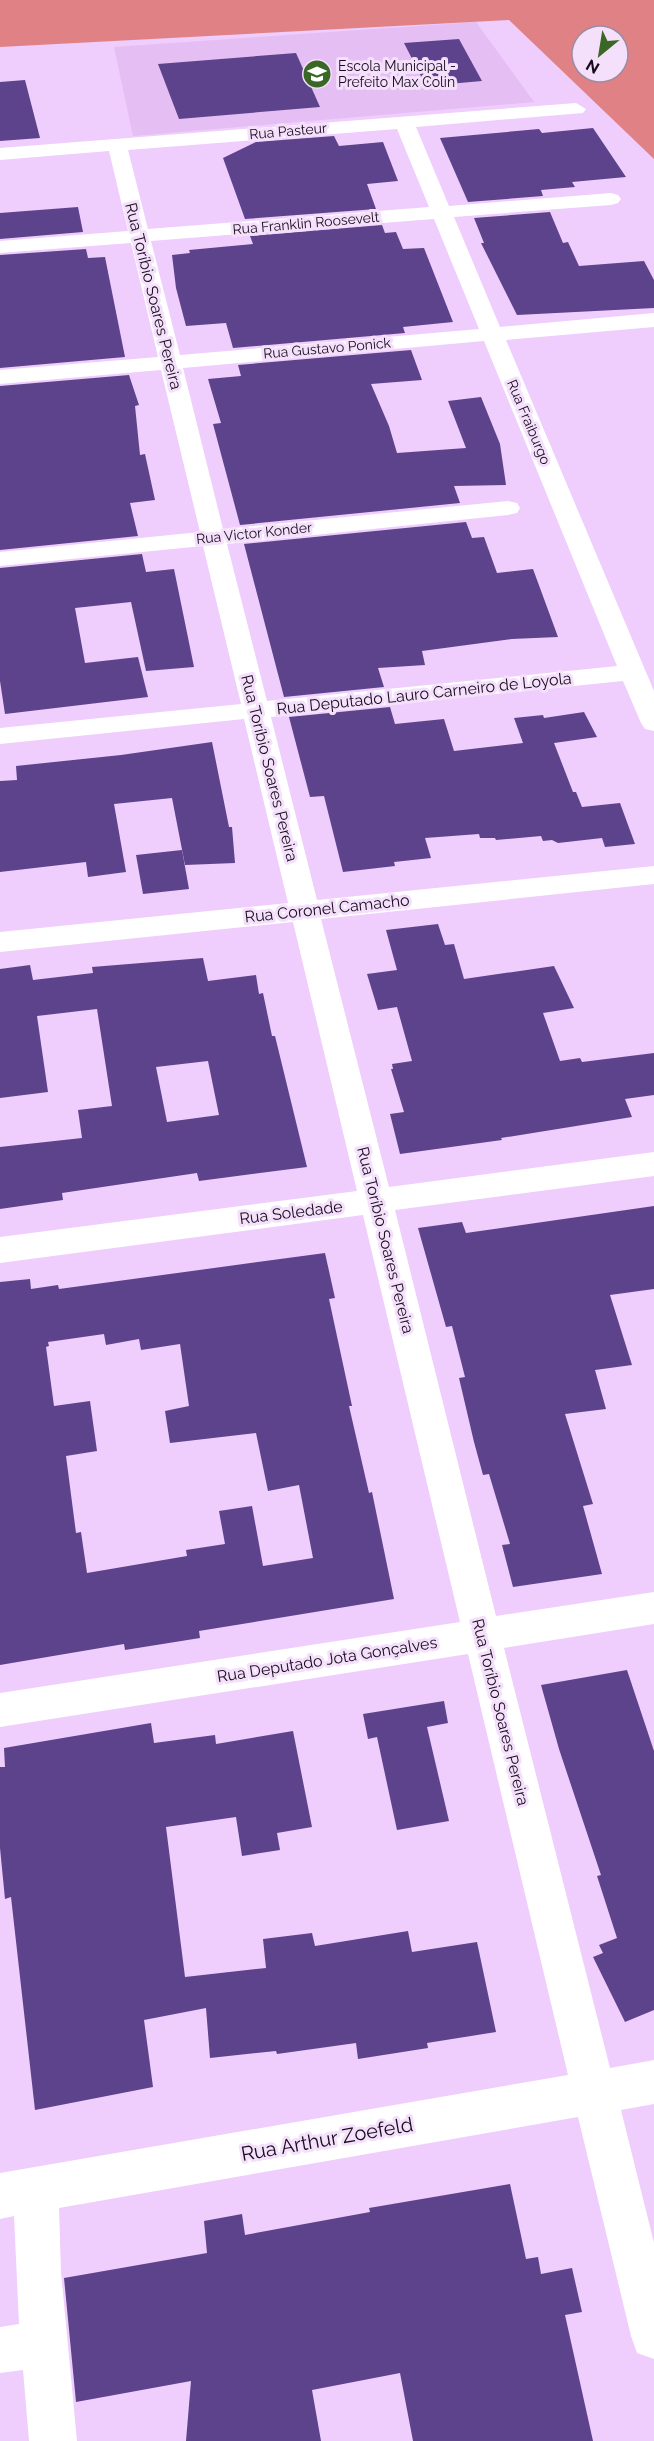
<svg xmlns="http://www.w3.org/2000/svg" width="654" height="2441" viewBox="0 0 654 2441" font-family="Raleway,sans-serif">
<rect width="100%" height="100%" fill="#efcdfc"/>
<polygon fill="#e5bef3" points="476,22 534,102 133,136 114,47"/>
<path fill="#e08186" fill-rule="evenodd" d="M0 0H654V159L509 20 0 47ZM582 36H618V72H582Z"/>
<g fill="#5c438c" fill-rule="evenodd">
<polygon points="459,39 482,81 426,86 404,43"/>
<polygon points="296,53 320,107 179,119 158,64"/>
<polygon points="25,80 40,138 0,141 0,82"/>
<polygon points="593,128 626,177 572,182 575,187 541,190 543,196 468,202 440,138 539,129 542,133"/>
<polygon points="334,136 339,146 383,142 398,181 367,184 376,209 245,219 223,158 256,142"/>
<polygon points="78,207 83,232 0,239 0,213"/>
<polygon points="550,212 563,243 568,242 579,266 644,261 654,280 654,308 517,315 481,243 484,243 474,218"/>
<polygon points="382,225 385,233 396,232 403,249 424,248 453,322 403,327 405,333 233,348 226,323 186,326 176,288 172,255 190,253 189,250 253,244 250,236"/>
<polygon points="86,249 88,258 105,257 125,357 0,368 0,255"/>
<polygon points="411,350 422,380 371,384 389,426 397,453 466,448 448,401 481,397 500,444 506,485 454,486 460,503 240,525 213,424 221,423 208,379 241,376 238,365"/>
<polygon points="129,375 139,405 135,406 140,455 145,454 155,500 130,503 138,536 0,550 0,386"/>
<polygon points="466,522 472,538 484,537 497,573 533,569 558,637 512,639 422,651 425,665 378,668 384,687 284,697 244,544"/>
<polygon points="142,554 146,572 174,569 194,667 146,671 131,602 75,608 85,663 138,657 148,697 5,714 0,681 0,568"/>
<polygon points="390,707 395,724 444,719 454,751 523,743 514,718 543,715 544,718 584,712 597,737 554,743 573,792 576,792 582,807 620,803 635,844 605,847 602,838 558,843 552,840 543,841 541,836 496,840 495,838 480,838 479,834 425,838 431,858 394,862 395,866 343,872 324,796 310,797 289,717"/>
<polygon points="212,742 229,827 232,827 235,863 185,865 172,798 114,804 126,872 88,877 86,862 0,872 0,781 17,780 16,766 121,755"/>
<polygon points="182,850 189,889 143,894 136,855"/>
<polygon points="438,924 445,945 454,944 464,979 554,966 574,1008 543,1013 560,1061 580,1058 582,1062 654,1053 654,1095 625,1099 632,1117 501,1138 502,1140 400,1154 390,1114 404,1112 391,1069 393,1069 392,1064 412,1061 397,1007 378,1010 367,974 397,970 386,930"/>
<path d="M203 958 208 981 256 975 259 994 263 993 272 1036H275L307 1167 199 1181 197 1173 62 1193 63 1200 0 1209V1147L82 1138 78 1110 112 1106 97 1009 37 1016 48 1092 0 1098V969L30 965 33 980 93 973 92 967ZM208 1061 219 1115 167 1122 156 1067Z"/>
<polygon points="654,1206 654,1289 610,1295 632,1365 595,1370 606,1409 565,1414 593,1504 583,1506 602,1574 513,1587 502,1545 510,1544 489,1474 483,1475 474,1442 459,1378 465,1377 452,1326 446,1327 418,1228 462,1222 466,1233"/>
<path d="M325 1253 335 1298 329 1299 352 1406H349L369 1493 372 1492 394 1599 199 1631 200 1638 125 1650 124 1644 0 1665V1282L30 1279 31 1289 58 1285 59 1289ZM104 1334 106 1345 139 1339 141 1350 180 1344 189 1406 165 1411 170 1443 256 1433 268 1491 299 1485 313 1558 263 1566 252 1506 219 1511 225 1544 186 1550 187 1556 87 1573 81 1532 76 1533 66 1456 97 1451 90 1401 54 1406 46 1347 49 1346 48 1342Z"/>
<polygon points="627,1670 654,1751 654,2010 625,2022 593,1957 603,1953 599,1945 617,1938 597,1876 601,1875 559,1749 541,1685"/>
<polygon points="444,1701 448,1723 427,1727 449,1821 397,1830 377,1737 368,1739 363,1714"/>
<polygon points="151,1723 154,1743 215,1735 216,1744 293,1731 312,1827 277,1833 280,1850 242,1856 236,1817 166,1827 185,1977 266,1968 263,1939 312,1933 315,1946 408,1931 412,1952 477,1942 496,2032 427,2043 428,2048 358,2059 356,2043 277,2054 276,2051 210,2058 206,2008 144,2020 153,2087 35,2110 11,1897 5,1899 0,1848 0,1767 5,1767 4,1748"/>
<polygon points="510,2184 526,2259 538,2257 541,2274 572,2268 582,2312 565,2315 593,2441 413,2441 400,2373 312,2390 321,2441 186,2441 191,2381 76,2402 64,2278 207,2253 204,2221 242,2214 245,2235 370,2212 369,2208"/>
</g>
<g fill="none" stroke-linecap="round" stroke-linejoin="round">
<path fill="#fff" fill-rule="evenodd" d="M576 103 586 109 583 113 416 127 449 206 611 193 618 195 621 199 618 203 611 205 454 217 500 327 654 313V327L506 340 654 691V731L645 729 641 723 623 681 271 717 317 900 654 866V884L321 919 389 1187 654 1152V1176L395 1210 496 1616 654 1592V1624L504 1648 610 2068 654 2060V2104L621 2110 654 2243V2359L637 2353 631 2336 578 2117 59 2208 61 2272 77 2441H29L23 2370 0 2373V2327L19 2324 14 2216 0 2219V2173L568 2075 468 1654 0 1727V1693L460 1622 363 1215 0 1263V1237L357 1191 293 922 0 952V932L288 903 244 719 0 744V728L241 704 203 546 0 566V552L200 532 161 370 0 384V370L158 357 131 243 0 253V241L128 231 109 151 0 160V148ZM397 129 429 207 148 229 128 150ZM434 219 479 329 180 355 151 241ZM484 341 617 666 267 701 227 544 508 515 517 513 520 508 517 503 508 501 223 529 183 368Z"/>
</g>
<defs>
<g id="school-disc" transform="scale(1.5)"><circle r="9.5" fill="#3a6726" stroke="#f5e0fc"/><path d="M0-5L7-2L0 1L-7-2ZM-4 1L0 2.5L4 1V4Q0 6-4 4Z" fill="#fff"/></g>
</defs>
<g fill-rule="evenodd">
<use href="#school-disc" x="317" y="74"/>
</g>
<g text-anchor="middle" stroke-width="6" stroke-linejoin="round" paint-order="stroke">
<g font-size="14" fill="#180c1c" stroke="#f5e0fc" text-anchor="start">
<text x="338" y="71">Escola Municipal -<tspan x="338" dy="16">Prefeito Max Colin</tspan></text>
</g>
<g font-size="14" fill="#180c1c" stroke="#f5e0fc">
<text transform="translate(288 131) rotate(-5)" y="5">Rua Pasteur</text>
<text transform="translate(306 223) rotate(-5)" y="5">Rua Franklin Roosevelt</text>
<text transform="translate(327 348) rotate(-5)" y="5">Rua Gustavo Ponick</text>
<text transform="translate(529 422) rotate(67)" y="5">Rua Fraiburgo</text>
<text transform="translate(254 533) rotate(-6)" y="5">Rua Victor Konder</text>
</g>
<g font-size="16" fill="#180c1c" stroke="#f5e0fc">
<text transform="translate(154 296) rotate(76)" y="6">Rua Toríbio Soares Pereira</text>
<text transform="translate(424 693) rotate(-6)" y="6">Rua Deputado Lauro Carneiro de Loyola</text>
<text transform="translate(270 768) rotate(76)" y="6">Rua Toríbio Soares Pereira</text>
<text transform="translate(327 908) rotate(-6)" y="6">Rua Coronel Camacho</text>
<text transform="translate(291 1212) rotate(-7)" y="6">Rua Soledade</text>
<text transform="translate(386 1240) rotate(76)" y="6">Rua Toríbio Soares Pereira</text>
<text transform="translate(327 1659) rotate(-9)" y="6">Rua Deputado Jota Gonçalves</text>
<text transform="translate(501 1712) rotate(76)" y="6">Rua Toríbio Soares Pereira</text>
</g>
<g font-size="20" fill="#180c1c" stroke="#f5e0fc">
<text transform="translate(327 2139) rotate(-10)" y="7">Rua Arthur Zoefeld</text>
</g>
</g>
<g transform="translate(600 54) rotate(210)"><circle r="28" fill="#f5e0fc" stroke="#9d8ba2" stroke-width="1.5"/>
<path d="M0-4.5L10 22L0 15L-10 22Z" fill="#3a6726"/>
<text y="-9" font-size="16" font-weight="bold" text-anchor="middle" fill="#180c1c">N</text>
</g>
</svg>
